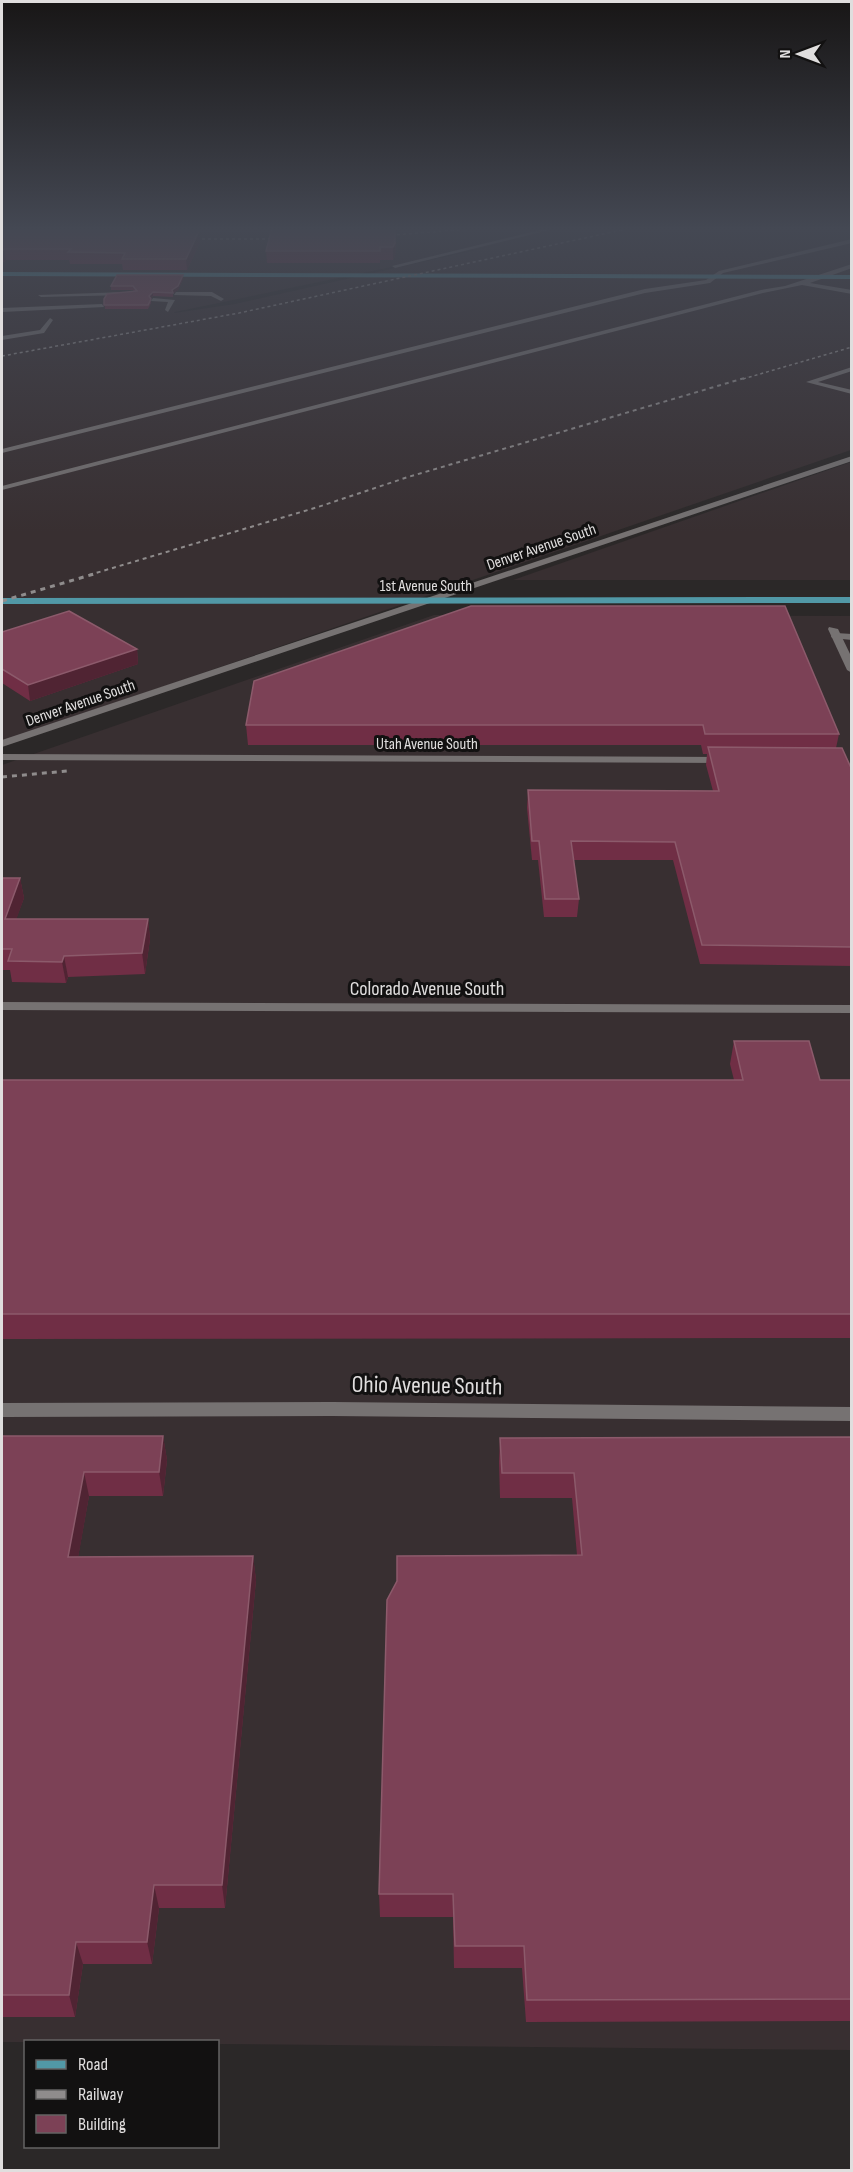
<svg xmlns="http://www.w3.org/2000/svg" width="853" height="2172" viewBox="0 0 853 2172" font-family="'Sofia Sans Condensed',sans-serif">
<rect width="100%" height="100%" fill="#2b2828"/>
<g fill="#382f31" fill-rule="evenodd">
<path d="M2 228H851V450L2 742ZM507 243 235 304 174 313 175 312Z"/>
<polygon points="851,462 851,580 513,580"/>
<polygon points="434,615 851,616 851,2050 218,2044 218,2042 2,2042 2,765"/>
</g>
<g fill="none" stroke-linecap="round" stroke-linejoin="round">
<g fill="#767272" fill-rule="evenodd">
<polygon points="548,228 558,228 395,268 392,266"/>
<polygon points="852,239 852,243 723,273 710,283 645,293 2,453 2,449 645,289 706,280 719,271"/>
<polygon points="852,264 852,268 810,283 852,290 852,294 802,285 763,293 2,490 2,486 761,290 785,286"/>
<polygon points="125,292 127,295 41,297 38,295"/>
<polygon points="176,292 212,292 224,299 221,301 211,296 174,295"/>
<polygon points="153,298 175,300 168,312 165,310 168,302 151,301"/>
<polygon points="102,304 104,307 2,312 2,308"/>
<polygon points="50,318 53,320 44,333 2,340 2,336 40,330"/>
<polygon points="852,367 852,371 818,382 852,390 852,394 806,382"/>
<polygon points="836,633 852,634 852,640 832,638 831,636"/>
</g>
<g fill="#767272" fill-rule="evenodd">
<polygon points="852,456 852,461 2,747 2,740"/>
<polygon points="829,627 838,629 852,658 852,673 847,670 828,629"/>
<polygon points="2,754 726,757 732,760 726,763 2,760"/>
<polygon points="2,1002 852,1005 852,1013 2,1010"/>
<polygon points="332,1402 852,1407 852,1421 332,1416 2,1417 2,1403"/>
</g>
<g fill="#5198a6" fill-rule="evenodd">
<polygon points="2,272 852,275 852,279 2,276"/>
<polygon points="852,597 852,603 2,604 2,598"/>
</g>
<g stroke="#8f8c8c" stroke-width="1.5" stroke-dasharray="3 3" stroke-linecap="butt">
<polyline points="379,236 484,228"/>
<polyline points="184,239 286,239"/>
<polyline points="2,356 239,313 631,228"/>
<polyline points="743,379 852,347"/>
</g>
<polyline stroke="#8f8c8c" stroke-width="2" stroke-dasharray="4 4" stroke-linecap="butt" points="89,575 318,507 408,477 748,377"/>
<g stroke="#8f8c8c" stroke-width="3" stroke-dasharray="5 5" stroke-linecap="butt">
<polyline points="2,601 94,574"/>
<polyline points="2,777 67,771"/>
</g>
</g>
<g fill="#702e45">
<polygon points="2,228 172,228 170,231 199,231 200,242 187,270 123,270 122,264 70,264 69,260 6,260 4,262 2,262"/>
<polygon points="396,242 395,256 393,260 380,260 380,263 267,263 266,251"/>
<polygon points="183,279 178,290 173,293 173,297 153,296 150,299 151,303 148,309 105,309 104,299 134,292 133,290 111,290 111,286"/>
<polygon points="2,632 137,649 138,664 30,701 2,683"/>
<polygon points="254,681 839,734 836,748 852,770 852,966 700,964 673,860 573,860 579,899 577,917 544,917 538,860 532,860 527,808 528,790 713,791 706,765 707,754 703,754 701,745 248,745 246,725"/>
<polygon points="2,878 20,878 24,898 16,919 148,919 150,939 145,974 68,977 66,983 12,982 10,970 2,970"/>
<polygon points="734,1041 820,1080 852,1080 852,1338 2,1339 2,1080 734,1080 730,1064"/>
<polygon points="2,1436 163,1436 167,1460 163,1496 89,1496 78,1557 253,1556 256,1580 225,1908 159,1908 152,1964 83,1964 75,2017 2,2017"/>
<polygon points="852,1437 852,2021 526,2022 522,1968 454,1968 453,1917 380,1917 379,1894 397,1581 577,1555 572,1498 500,1498 499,1462 500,1438"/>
</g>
<g fill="#502433">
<polygon points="165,228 172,228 165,242 164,231"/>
<polygon points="396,230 395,256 393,260 393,247"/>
<polygon points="199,231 200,242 187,270 186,259"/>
<polygon points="4,249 6,260 4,262 3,251"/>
<polygon points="183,275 183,279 178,290 172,294 172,290"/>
<polygon points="153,292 153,296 149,300 149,296"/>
<polygon points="137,649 138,664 30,701 28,685"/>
<polygon points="20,878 24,898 9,940 5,919"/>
<polygon points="148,919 150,939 145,974 142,953"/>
<polygon points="64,956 68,977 66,983 62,962"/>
<polygon points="163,1436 167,1460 163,1496 159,1472"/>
<polygon points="84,1472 89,1496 74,1581 68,1557"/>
<polygon points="253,1556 256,1580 225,1908 222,1885"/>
<polygon points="154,1885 159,1908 152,1964 147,1942"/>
<polygon points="76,1942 83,1964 75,2017 69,1995"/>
</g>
<g fill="#7c4156" stroke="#8c5a6b" stroke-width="1.5">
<polygon points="2,228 165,228 164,231 199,231 186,259 122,259 125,253 68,252 71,249 4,249 2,251"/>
<polygon points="272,228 395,228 395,243 393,247 380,247 380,251 266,251"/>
<polygon points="117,275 183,275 178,286 172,290 173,293 153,292 149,296 151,299 148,305 104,305 104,299 107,294 137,291 133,286 111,286"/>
<polygon points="471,606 785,606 839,734 705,734 703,725 246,725 254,681"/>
<polygon points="69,611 137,649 28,685 2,669 2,632"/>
<polygon points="708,747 842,748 852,770 852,947 702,945 675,842 571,841 579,899 545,899 539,841 532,841 528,790 719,791"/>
<polygon points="2,878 20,878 5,919 148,919 142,953 64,956 62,962 8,961 12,949 2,949"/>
<polygon points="734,1041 809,1041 820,1080 852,1080 852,1314 2,1314 2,1080 743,1080"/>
<polygon points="2,1436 163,1436 159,1472 84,1472 68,1557 253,1556 222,1885 154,1885 147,1942 76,1942 69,1995 2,1995"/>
<polygon points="852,1437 852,1999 527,2000 524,1946 455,1946 453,1894 379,1894 387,1600 397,1581 397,1556 582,1555 574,1473 502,1473 500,1438"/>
</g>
<linearGradient id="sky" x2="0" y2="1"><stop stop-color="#181616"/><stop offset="0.43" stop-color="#444853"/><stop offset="1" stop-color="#444853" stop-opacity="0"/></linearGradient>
<rect width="853" height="532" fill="url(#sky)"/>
<g text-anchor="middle" stroke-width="6" stroke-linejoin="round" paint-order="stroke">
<g font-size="16" fill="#e0dede" stroke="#121111">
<text transform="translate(541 546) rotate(-19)" y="6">Denver Avenue South</text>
<text x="426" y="591">1st Avenue South</text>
<text transform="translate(80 702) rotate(-19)" y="6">Denver Avenue South</text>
<text x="427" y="749">Utah Avenue South</text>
</g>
<g font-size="20" fill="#e0dede" stroke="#121111">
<text x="427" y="995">Colorado Avenue South</text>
</g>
<g font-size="24" fill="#e0dede" stroke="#121111">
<text transform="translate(427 1385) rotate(1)" y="8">Ohio Avenue South</text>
</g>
</g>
<rect width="853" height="2172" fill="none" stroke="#e0dede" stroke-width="6"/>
<rect x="24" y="2040" width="195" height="108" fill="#121111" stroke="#646363" stroke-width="1.5"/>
<rect x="36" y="2060" width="30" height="9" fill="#5198a6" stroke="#646363" stroke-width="1.5"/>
<text x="78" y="2070" font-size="18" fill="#e0dede">Road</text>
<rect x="36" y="2090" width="30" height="9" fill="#8f8c8c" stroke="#646363" stroke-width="1.5"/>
<text x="78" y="2100" font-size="18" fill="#e0dede">Railway</text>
<rect x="36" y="2115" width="30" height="18" fill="#7c4156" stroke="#646363" stroke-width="1.5"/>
<text x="78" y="2130" font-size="18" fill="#e0dede">Building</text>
<g transform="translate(799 54) rotate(270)" stroke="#121111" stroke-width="4.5" paint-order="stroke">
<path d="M0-4.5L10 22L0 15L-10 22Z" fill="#e0dede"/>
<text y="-9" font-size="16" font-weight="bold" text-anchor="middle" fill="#e0dede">N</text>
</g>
</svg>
